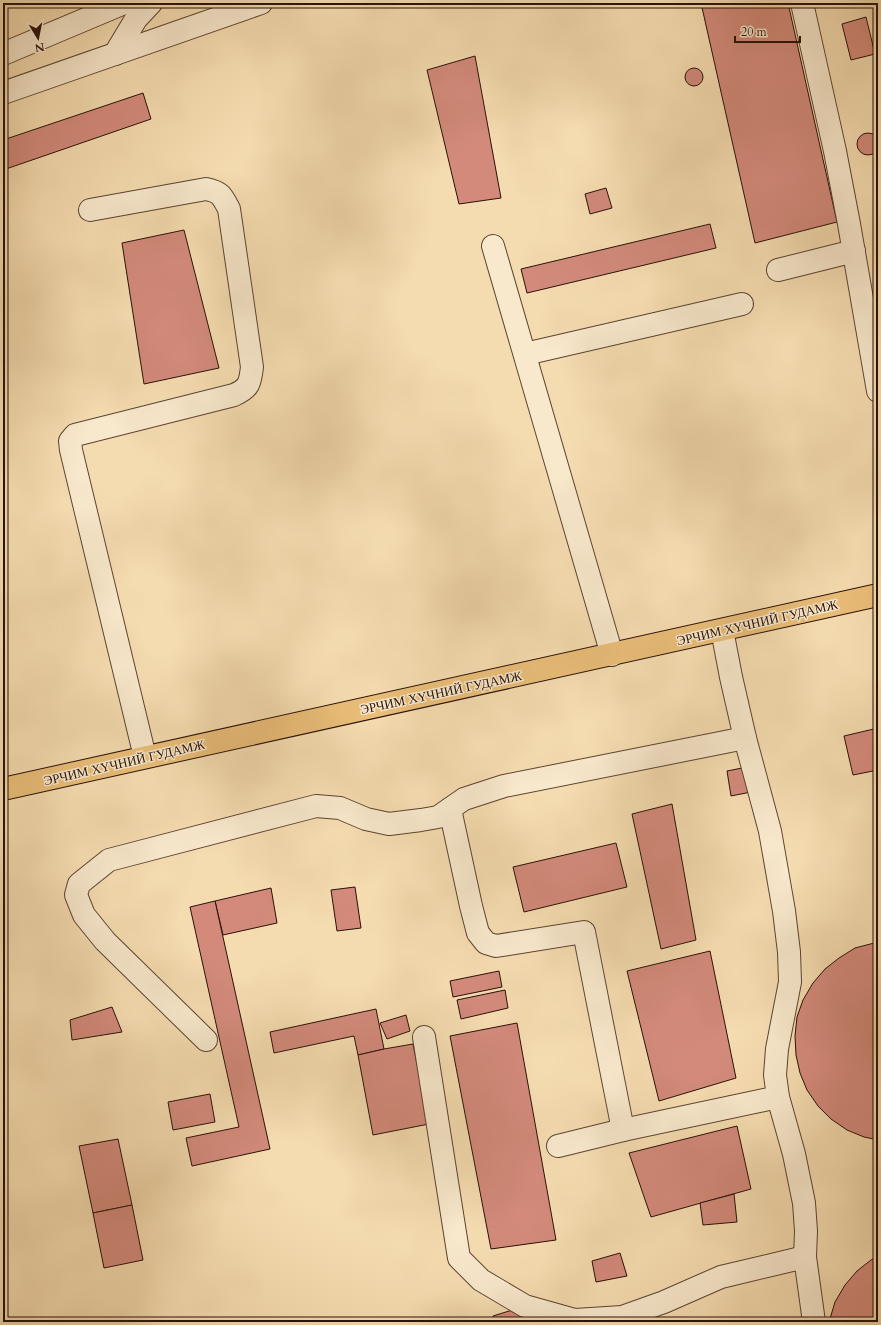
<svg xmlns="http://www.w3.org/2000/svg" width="881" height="1325" viewBox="0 0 881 1325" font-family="Cardo,serif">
<rect width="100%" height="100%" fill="#f5dcb0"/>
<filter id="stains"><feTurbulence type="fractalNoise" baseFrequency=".005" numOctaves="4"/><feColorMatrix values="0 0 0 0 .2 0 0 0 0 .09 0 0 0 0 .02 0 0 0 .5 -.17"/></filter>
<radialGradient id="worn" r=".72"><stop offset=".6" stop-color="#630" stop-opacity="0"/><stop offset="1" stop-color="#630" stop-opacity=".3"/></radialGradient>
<g fill="#d38a7b" stroke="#281108">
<polygon points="701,3 788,3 837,222 755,243"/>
<polygon points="866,17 875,54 851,60 842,24"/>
<polygon points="475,56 501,198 459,204 427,70"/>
<circle cx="694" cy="77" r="9"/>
<polygon points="143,93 151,119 3,170 3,140"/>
<circle cx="868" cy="144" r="11"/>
<polygon points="606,188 612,208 590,214 585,194"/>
<polygon points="710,224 716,248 527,293 521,269"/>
<polygon points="184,230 219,368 144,384 122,243"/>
<polygon points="878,728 878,770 853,775 844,736"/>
<polygon points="747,767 751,792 731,796 727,771"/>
<polygon points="672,804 696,940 661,949 632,814"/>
<polygon points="616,843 627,887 524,912 513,867"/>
<polygon points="355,887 361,928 337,931 331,890"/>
<polygon points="271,888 277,923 223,935 215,901"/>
<polygon points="215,901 270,1149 192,1166 186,1138 239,1127 190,907"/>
<polygon points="878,942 878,1140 864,1137 847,1130 831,1119 818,1106 807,1090 800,1073 796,1055 795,1036 797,1017 803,1000 813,983 825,969 839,958 855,948"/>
<polygon points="710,951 736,1078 659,1101 627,971"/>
<polygon points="499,971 502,987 453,997 450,981"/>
<polygon points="505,990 508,1008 461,1019 457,1000"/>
<polygon points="112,1007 122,1032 72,1040 70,1020"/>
<polygon points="376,1009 384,1049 358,1055 354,1036 274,1053 270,1032"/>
<polygon points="406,1015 410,1031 387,1039 380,1023"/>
<polygon points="517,1023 556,1240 491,1249 450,1036"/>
<polygon points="413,1044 429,1124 373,1135 358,1055 384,1049"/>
<polygon points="210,1094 215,1122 173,1130 168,1102"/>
<polygon points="737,1126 751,1189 651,1217 629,1153"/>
<polygon points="118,1139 132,1205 93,1213 79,1146"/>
<polygon points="734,1194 737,1222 703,1225 700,1203"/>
<polygon points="132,1205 143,1260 104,1268 93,1213"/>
<polygon points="620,1253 627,1276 596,1282 592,1261"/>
<polygon points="878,1256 878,1322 829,1322 835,1302 845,1285 857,1271 871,1260"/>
<polygon points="525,1306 536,1322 493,1322 493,1316"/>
</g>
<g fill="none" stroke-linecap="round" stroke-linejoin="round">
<g stroke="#5b4432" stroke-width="24">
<g id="minor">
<polyline points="802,3 835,151 849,224 878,391"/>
<polyline points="3,54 124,3"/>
<polyline points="115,54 136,19 151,3"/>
<polyline points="3,93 261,3"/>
<path d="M90 210 206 189C221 192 222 196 229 209L252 367C250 384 249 388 234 395L75 435 70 441 71 450 145 757"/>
<polyline points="493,246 612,655"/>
<polyline points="778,270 854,251"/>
<polyline points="525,354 742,304"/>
<polyline points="450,809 471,906 478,933 486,943 496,946 584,932 623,1130"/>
<polyline points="424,1037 459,1258 481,1280 525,1306 575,1320 622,1317 664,1302 721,1277 805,1257"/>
<polyline points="206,1040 105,941 84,915 76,895 79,884 109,860 316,806 340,808 366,819 389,824 421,820 438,817 464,799 504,786 745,738"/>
<polyline points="778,1097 794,1154 804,1203 806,1231 805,1257 814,1322"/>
<polyline points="558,1146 623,1130 778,1097 775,1075 777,1049 790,982 789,952 784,911 770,831 745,738 731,677 722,630"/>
</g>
</g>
<g stroke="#281108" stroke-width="24">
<polyline id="major" points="3,789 878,595"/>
</g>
<use href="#minor" stroke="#f8e8cc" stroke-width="22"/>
<use href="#major" stroke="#eabe78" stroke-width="22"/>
</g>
<g text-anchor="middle" stroke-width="3" stroke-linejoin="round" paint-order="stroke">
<g font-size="13" fill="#281108" stroke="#f8e8cc">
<text transform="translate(757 622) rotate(-13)" y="5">ЭРЧИМ ХҮЧНИЙ ГУДАМЖ</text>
<text transform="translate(441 692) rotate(-12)" y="5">ЭРЧИМ ХҮЧНИЙ ГУДАМЖ</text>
<text transform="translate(124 762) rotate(-13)" y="5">ЭРЧИМ ХҮЧНИЙ ГУДАМЖ</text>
</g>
</g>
<rect width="881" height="1325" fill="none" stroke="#f5dcb0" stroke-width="16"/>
<rect x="4" y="4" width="873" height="1317" fill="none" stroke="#281108" stroke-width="2"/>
<rect x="8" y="8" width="865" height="1309" fill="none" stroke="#281108"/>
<g transform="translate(38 38) rotate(170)" stroke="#f8e8cc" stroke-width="3" paint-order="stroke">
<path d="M0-3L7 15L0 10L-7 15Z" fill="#281108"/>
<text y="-6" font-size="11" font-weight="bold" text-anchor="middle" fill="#281108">N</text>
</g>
<path d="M735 36v6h65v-6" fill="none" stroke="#281108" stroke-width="2"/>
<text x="741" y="36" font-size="12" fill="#281108" stroke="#f8e8cc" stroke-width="3" paint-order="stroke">20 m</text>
<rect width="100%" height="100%" filter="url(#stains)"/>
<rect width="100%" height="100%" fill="url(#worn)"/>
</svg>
